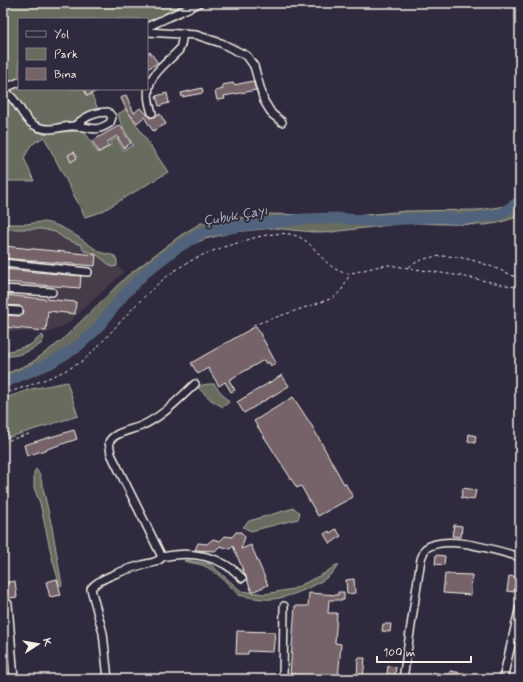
<svg xmlns="http://www.w3.org/2000/svg" width="523" height="682" viewBox="0 0 523 682" font-family="Mynerve,sans-serif">
<rect width="100%" height="100%" fill="#2f2a3d"/>
<filter id="ink" filterUnits="userSpaceOnUse"><feTurbulence type="fractalNoise" baseFrequency=".025" numOctaves="2"/><feDisplacementMap in="SourceGraphic" scale="8" xChannelSelector="R" yChannelSelector="G"/><feConvolveMatrix kernelMatrix="1 2 1 2 8 2 1 2 1" color-interpolation-filters="sRGB"/></filter>
<g filter="url(#ink)">
<polygon fill="#443b4a" points="49,223 112,261 124,272 67,324 48,333 3,331 3,226"/>
<g fill="#686c5e" stroke="#aeaea3">
<polygon points="3,3 22,4 186,3 147,22 147,19 19,19 19,78 3,85"/>
<path d="M19 85V89H89L98 109C77 119 45 139 26 115 20 106 17 97 9 89Z"/>
<polygon points="3,94 6,95 29,127 60,132 82,131 86,134 98,153 111,145 110,142 117,138 123,150 133,145 120,121 118,114 126,109 168,172 101,212 85,217 44,137 31,145 24,158 34,181 3,181"/>
<polygon points="520,199 520,216 498,223 485,225 406,223 323,233 273,228 234,232 205,239 181,249 152,272 130,294 79,352 36,374 3,386 3,375 31,363 61,341 127,276 181,235 201,223 266,214 355,216 406,211 478,210 506,206"/>
<path d="M40 222C61 222 80 239 97 250 103 254 109 254 115 256L117 260V266L112 267 96 254 84 251 81 245 65 239 55 232 42 229H3V224H27Z"/>
<path d="M42 335 44 337 42 343C30 352 17 357 3 356V353L30 345Z"/>
<polygon points="67,382 78,416 3,439 3,399 31,389"/>
<polygon points="209,384 214,384 229,402 223,407 211,400 196,386"/>
<polygon points="36,469 40,475 52,527 62,585 60,586 52,558 40,503 34,488 34,472"/>
<polygon points="294,508 300,513 298,519 251,531 243,527 249,521"/>
<path d="M186 560 210 564 241 591 265 594 293 589 325 573 336 565H339C329 582 292 597 273 599 262 600 249 597 238 595 230 585 214 569 202 565 196 563 190 563 184 561Z"/>
</g>
<g fill="none" stroke-linecap="round" stroke-linejoin="round">
<polyline stroke="#51637c" stroke-width="11" points="3,383 49,364 77,347 96,330 122,297 147,271 177,248 204,232 248,225 304,219 336,218 369,221 444,217 459,219 477,218 501,214 520,201"/>
</g>
<g fill="#756369" stroke="#f4f1e8">
<polygon points="150,52 158,63 147,69 147,54"/>
<polygon points="253,81 256,90 224,96 225,99 217,100 215,91 223,89 222,85 233,83 234,85"/>
<polygon points="202,88 203,93 182,97 181,93"/>
<polygon points="84,89 101,89 87,96"/>
<polygon points="167,93 169,103 159,106 156,96"/>
<polygon points="126,95 134,113 140,108 142,109 150,118 160,114 166,124 153,131 144,117 137,123 127,111 121,98"/>
<polygon points="120,125 131,143 124,148 117,136 107,142 109,146 99,152 92,141"/>
<polygon points="74,152 77,158 71,162 68,155"/>
<polygon points="3,246 96,255 95,266 3,258"/>
<polygon points="3,269 81,276 80,288 3,282"/>
<polygon points="3,295 76,302 75,314 48,311 46,331 3,327 3,315 19,316 23,314 24,311 20,306 3,305"/>
<polygon points="256,326 276,363 271,366 269,362 266,364 264,360 229,380 235,390 231,392 225,382 219,386 208,368 198,374 191,363"/>
<polygon points="282,375 289,386 244,413 237,402"/>
<polygon points="293,397 312,426 344,484 345,483 353,497 318,516 301,486 297,488 254,421"/>
<polygon points="74,430 77,439 27,456 24,445"/>
<polygon points="469,434 476,436 475,443 468,441"/>
<polygon points="463,488 476,490 474,500 461,498"/>
<polygon points="454,525 462,526 461,537 452,536"/>
<polygon points="336,529 341,536 330,544 324,534 329,531 330,533"/>
<polygon points="236,532 241,532 245,537 241,549 251,545 268,585 252,592 233,546 230,549 220,546 215,551 195,550 198,543 207,544 213,539 220,541 225,536 232,537"/>
<polygon points="436,555 445,556 444,565 435,564"/>
<polygon points="445,574 472,575 471,595 443,593"/>
<polygon points="509,576 516,577 514,592 507,591"/>
<polygon points="57,579 61,595 50,597 46,582"/>
<polygon points="354,579 355,593 347,594 346,580"/>
<polygon points="15,581 17,597 3,599 3,583"/>
<polygon points="338,592 344,592 344,600 329,600 328,613 337,613 335,643 341,644 338,679 305,679 305,675 290,674 295,606 308,606 309,593 338,595"/>
<polygon points="383,624 391,624 390,632 382,631"/>
<polygon points="237,631 275,632 273,652 248,651 248,654 236,654"/>
<polygon points="358,658 365,658 363,679 357,679"/>
<polygon points="388,666 396,667 395,675 387,674"/>
<polygon points="450,671 482,676 481,679 431,679 432,672 449,675"/>
</g>
<g fill="none" stroke-linecap="round" stroke-linejoin="round">
<g stroke="#f4f1e8" stroke-width="10">
<g id="minor">
<polyline points="147,27 199,3"/>
<polyline points="147,32 196,35 221,43 247,56 254,66 264,101 272,114 282,122"/>
<polyline points="3,89 19,82"/>
<path d="M3 90C23 102 21 127 47 129 57 130 66 125 75 126 91 126 93 134 110 123L112 117 108 112C95 112 84 117 75 126"/>
<path d="M152 113C140 79 158 72 179 50L181 45 183 33"/>
<polyline points="3,263 88,272"/>
<polyline points="3,289 52,292"/>
<polyline points="3,310 19,311"/>
<path d="M162 557C191 550 222 556 242 578"/>
<polyline points="3,604 8,604 14,679"/>
<path d="M108 679 103 633 91 589C96 579 130 568 142 565 149 563 158 563 162 557L111 454 109 442C114 432 132 430 141 426 162 417 179 399 195 384"/>
<polyline points="283,679 284,606"/>
<path d="M403 679 421 559 425 549C446 533 497 551 520 557"/>
<polyline points="503,679 520,606"/>
</g>
</g>
<g stroke="#f4f1e8" stroke-width="1" stroke-dasharray="3 3" stroke-linecap="butt">
<path d="M409 267C441 243 488 264 520 279"/>
<polyline points="253,325 333,298 341,291 350,274"/>
<path d="M3 394C31 385 59 376 84 360 117 329 145 288 185 264 202 254 222 247 241 242 256 237 273 232 289 234 316 238 319 266 345 273 352 275 377 265 389 265L461 276 520 288"/>
<polyline points="3,442 29,434"/>
</g>
<use href="#minor" stroke="#2f2a3d" stroke-width="7"/>
</g>
</g>
<g text-anchor="middle" stroke-width="4" stroke-linejoin="round" paint-order="stroke">
<g font-size="14" font-style="italic" fill="#b3b8bd" stroke="#2f2a3d">
<text transform="translate(235 215) rotate(-10)" y="5">Çubuk Çayı</text>
</g>
</g>
<rect width="523" height="682" fill="none" stroke="#2f2a3d" stroke-width="16"/>
<rect x="8" y="8" width="507" height="666" fill="none" stroke="#f4f1e8" stroke-width="1.5" filter="url(#ink)"/>
<rect x="18" y="18" width="130" height="72" fill="#2f2a3d" stroke="#7e7a81"/>
<rect x="26" y="31" width="20" height="6" fill="#2f2a3d" stroke="#7e7a81"/>
<text x="54" y="38" font-size="12" fill="#f4f1e8">Yol</text>
<rect x="26" y="48" width="20" height="12" fill="#686c5e" stroke="#7e7a81"/>
<text x="54" y="58" font-size="12" fill="#f4f1e8">Park</text>
<rect x="26" y="68" width="20" height="12" fill="#756369" stroke="#7e7a81"/>
<text x="54" y="78" font-size="12" fill="#f4f1e8">Bina</text>
<g transform="translate(38 644) rotate(78)" stroke="#2f2a3d" stroke-width="3" paint-order="stroke">
<path d="M0-3L7 15L0 10L-7 15Z" fill="#f4f1e8"/>
<text y="-6" font-size="11" font-weight="bold" text-anchor="middle" fill="#f4f1e8">K</text>
</g>
<path d="M377 656v6h94v-6" fill="none" stroke="#f4f1e8" stroke-width="2"/>
<text x="383" y="656" font-size="12" fill="#f4f1e8" stroke="#2f2a3d" stroke-width="3" paint-order="stroke">100 m</text>
</svg>
